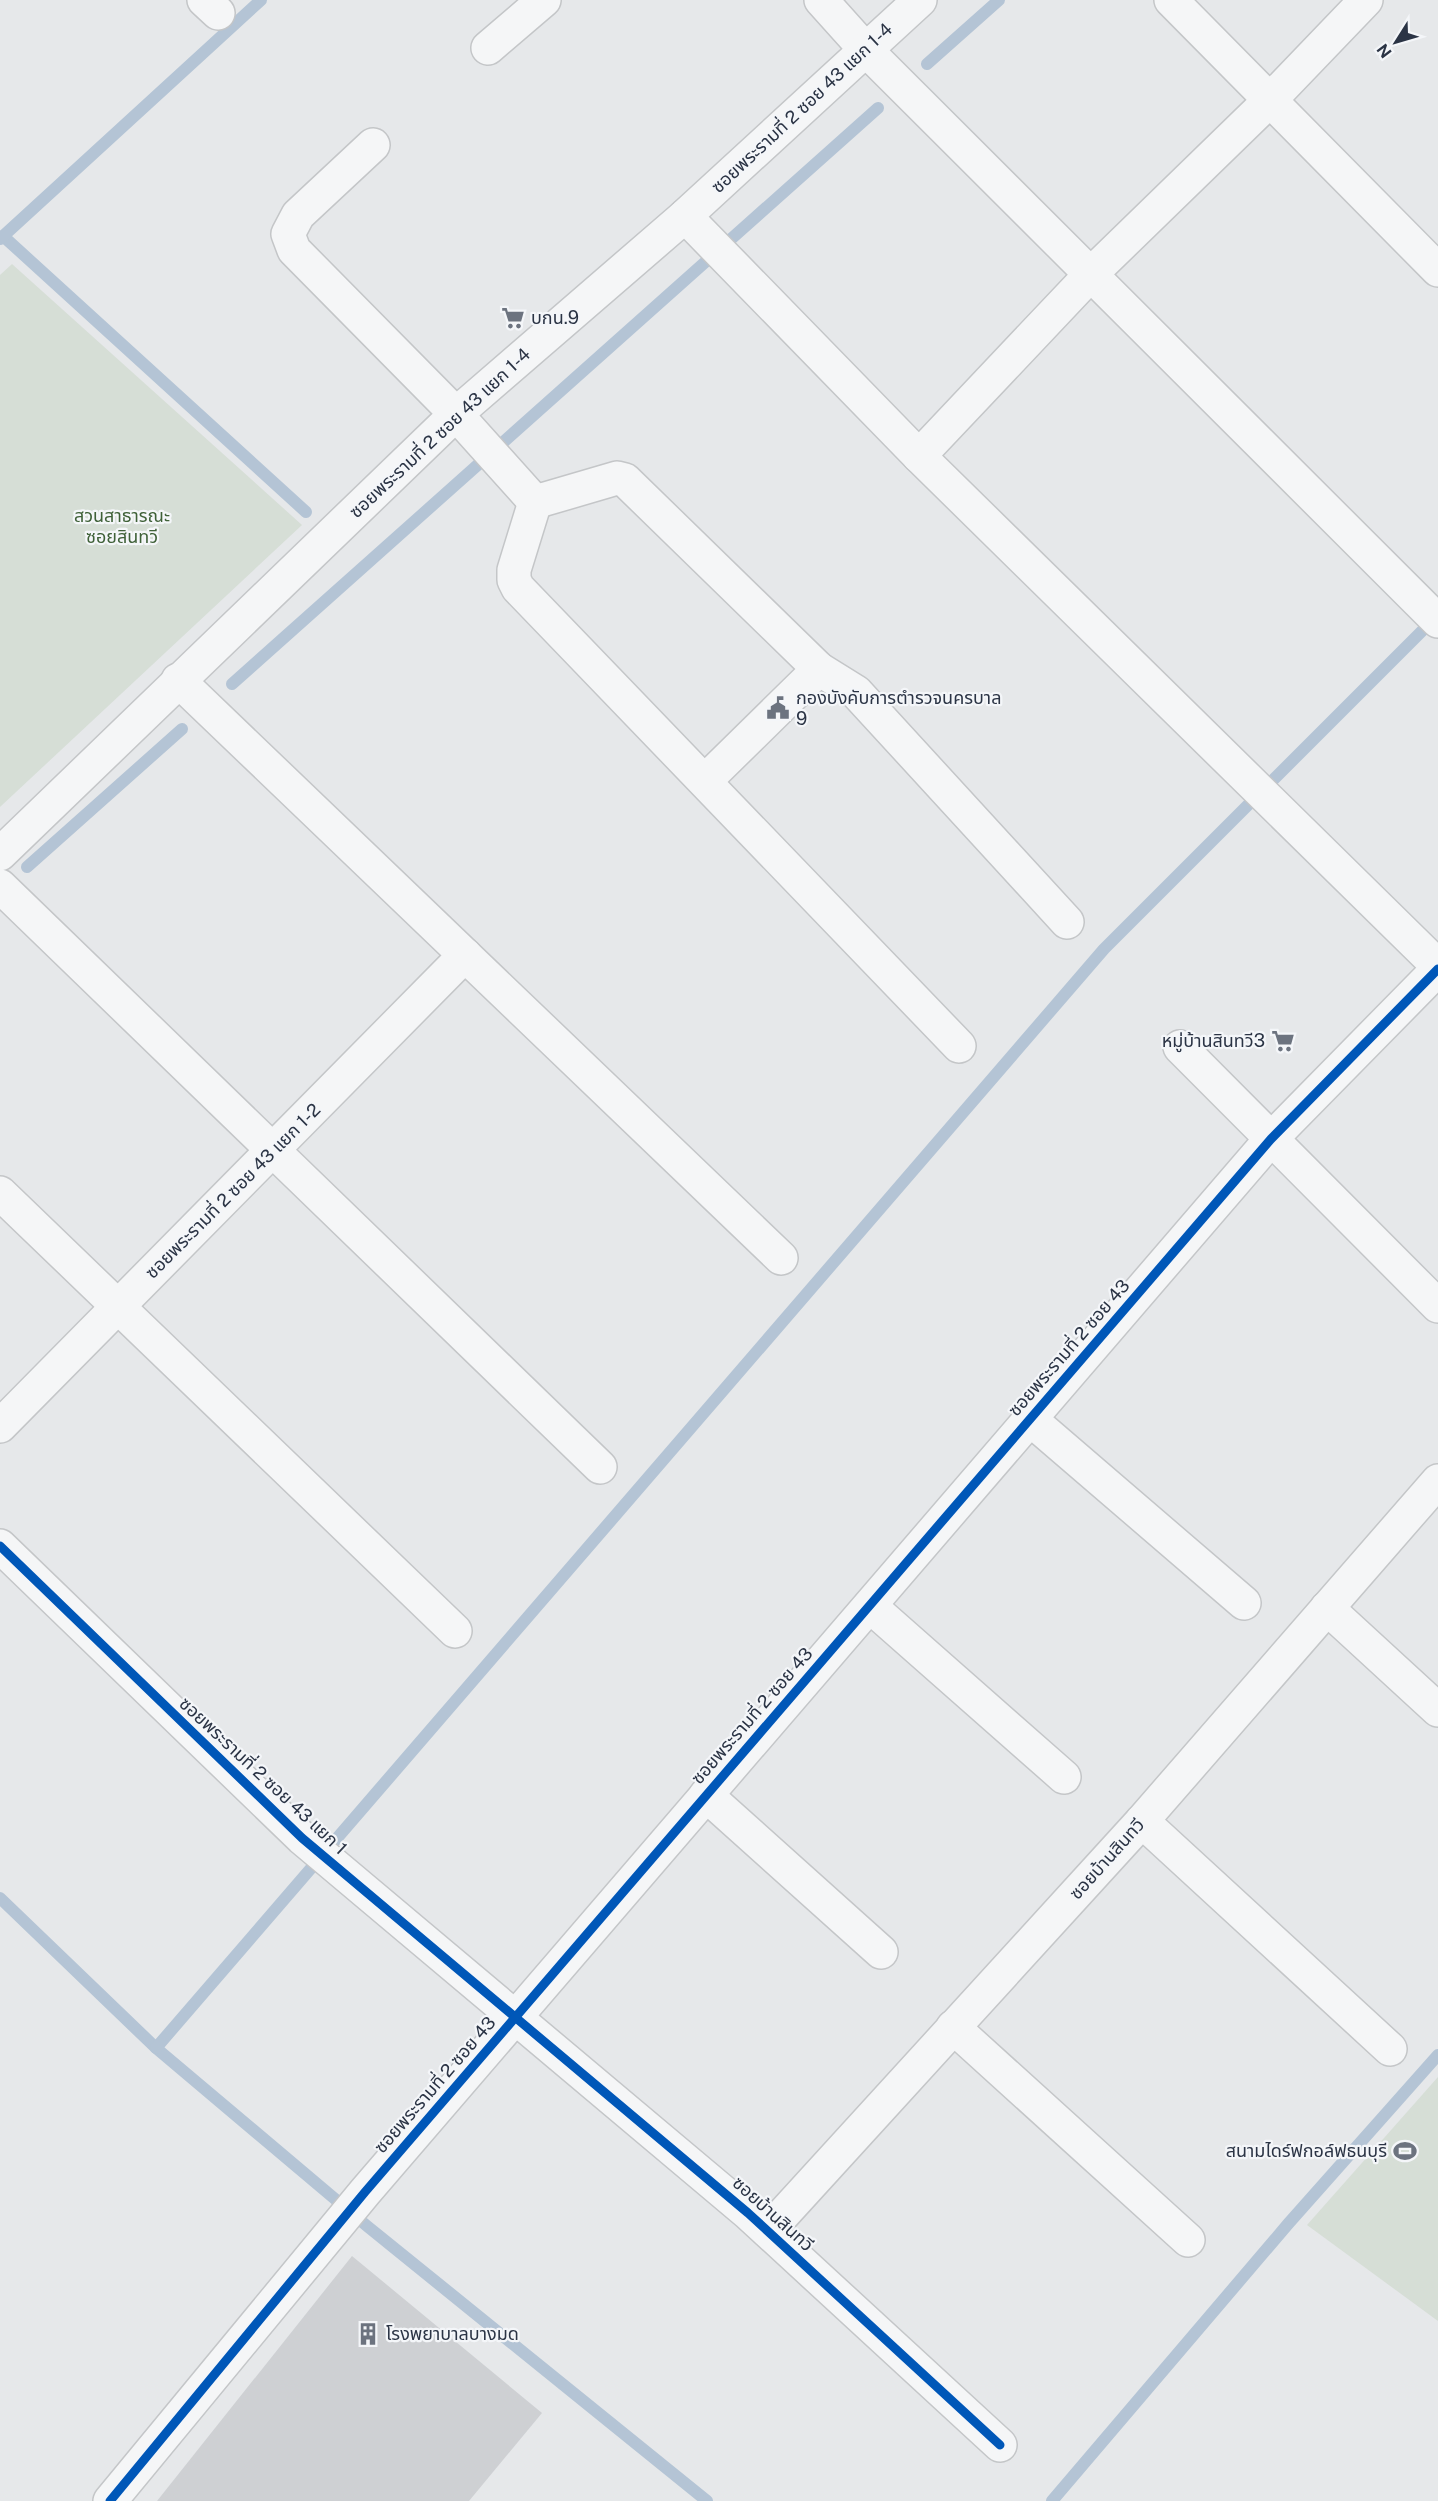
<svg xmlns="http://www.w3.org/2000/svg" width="1438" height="2501" viewBox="0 0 1438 2501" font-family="'Public Sans','Noto Sans Thai',sans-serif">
<rect width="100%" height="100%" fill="#e6e8ea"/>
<g fill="#d6ded6">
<polygon points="12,264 302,525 0,807 0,275"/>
<polygon points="1438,2077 1438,2321 1307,2225"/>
</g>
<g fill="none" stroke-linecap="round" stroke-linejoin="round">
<g stroke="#b4c4d5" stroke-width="12">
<polyline points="927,64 999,0"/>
<polyline points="3,236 306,512"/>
<polyline points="0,239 261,0"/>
<polyline points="232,684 878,108"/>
<polyline points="27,867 182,729"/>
<polyline points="0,1898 156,2048 367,2226 707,2501"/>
<polyline points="156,2048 1104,949 1435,618"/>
<polyline points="1052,2501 1288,2224 1438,2055"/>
</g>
</g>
<polygon fill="#ced0d3" points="352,2256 542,2413 469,2501 157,2501"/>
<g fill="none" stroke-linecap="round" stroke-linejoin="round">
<g stroke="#c4c6c8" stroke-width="36">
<g id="minor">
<polyline points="204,0 218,13"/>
<polyline points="821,0 865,49 1438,621"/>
<polyline points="1171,0 1438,270"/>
<polyline points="488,48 544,0"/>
<polyline points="373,145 298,215 288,234 294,250 456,414 535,502 617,478 625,480 819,669 856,692 1067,922"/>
<polyline points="685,216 919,456 1438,966"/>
<polyline points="919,456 1092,273 1270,100 1366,0"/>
<polyline points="535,502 514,570 514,580 518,588 959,1046"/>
<polyline points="178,680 781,1258"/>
<polyline points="705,781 819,669"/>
<polyline points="0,854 456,414 685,216 920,0"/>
<polyline points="0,886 600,1467"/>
<polyline points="1180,1047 1438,1306"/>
<polyline points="0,1193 455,1631"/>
<polyline points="1030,1419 1244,1603"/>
<polyline points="0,1426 465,955"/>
<polyline points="0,1546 302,1838 748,2213 1000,2445"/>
<polyline points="870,1606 1064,1777"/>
<polyline points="1327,1608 1438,1710"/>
<polyline points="706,1795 881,1952"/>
<polyline points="1142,1821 1390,2049"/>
<polyline points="953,2027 1188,2240"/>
<polyline points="768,2231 1142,1821 1438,1481"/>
<polyline points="110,2501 365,2192 1271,1139 1438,969"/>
</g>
</g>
<use href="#minor" stroke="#f5f6f7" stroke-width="33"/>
<g stroke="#f4f6f9" stroke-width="13">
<g id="cycleway">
<polyline points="0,1546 302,1838 748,2213 1000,2445"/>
<polyline points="110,2501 365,2192 1271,1139 1438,969"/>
</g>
</g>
<use href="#cycleway" stroke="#0057b8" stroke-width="9"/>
</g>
<defs>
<g id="supermarket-bare" transform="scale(1.8)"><path d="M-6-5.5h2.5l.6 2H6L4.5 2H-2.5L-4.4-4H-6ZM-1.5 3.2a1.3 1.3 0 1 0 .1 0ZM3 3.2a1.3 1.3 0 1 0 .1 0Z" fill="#6c737f" stroke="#f4f6f9" stroke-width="2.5" paint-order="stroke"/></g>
<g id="civic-bare" transform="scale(1.8)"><path d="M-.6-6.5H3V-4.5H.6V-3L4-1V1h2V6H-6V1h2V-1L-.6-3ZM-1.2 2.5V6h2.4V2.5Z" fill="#6c737f" stroke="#f4f6f9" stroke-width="2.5" paint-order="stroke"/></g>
<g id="stadium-bare" transform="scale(1.8)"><path d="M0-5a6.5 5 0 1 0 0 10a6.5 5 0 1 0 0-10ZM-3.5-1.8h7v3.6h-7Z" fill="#6c737f" stroke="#f4f6f9" stroke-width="2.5" paint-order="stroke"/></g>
<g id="building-bare" transform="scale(1.8)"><path d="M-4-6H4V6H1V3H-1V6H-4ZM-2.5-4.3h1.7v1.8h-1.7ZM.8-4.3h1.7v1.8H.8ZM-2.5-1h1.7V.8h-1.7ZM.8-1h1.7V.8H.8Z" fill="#6c737f" stroke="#f4f6f9" stroke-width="2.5" paint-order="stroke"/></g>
</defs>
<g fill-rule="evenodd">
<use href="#supermarket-bare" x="513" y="318"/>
<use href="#civic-bare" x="778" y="708"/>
<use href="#supermarket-bare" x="1283" y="1041"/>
<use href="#stadium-bare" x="1405" y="2151"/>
<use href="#building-bare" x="368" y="2334"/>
</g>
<g text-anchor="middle" stroke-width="4.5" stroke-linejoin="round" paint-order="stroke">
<g font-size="18" fill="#2b3445" stroke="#f4f6f9">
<text transform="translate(802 108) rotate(-43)" y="6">ซอยพระรามที่ 2 ซอย 43 แยก 1-4</text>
<text transform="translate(440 433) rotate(-43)" y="6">ซอยพระรามที่ 2 ซอย 43 แยก 1-4</text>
<text transform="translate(233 1191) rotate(-45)" y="6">ซอยพระรามที่ 2 ซอย 43 แยก 1-2</text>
<text transform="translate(1069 1348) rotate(-49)" y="6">ซอยพระรามที่ 2 ซอย 43</text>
<text transform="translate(752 1716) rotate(-49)" y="6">ซอยพระรามที่ 2 ซอย 43</text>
<text transform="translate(263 1776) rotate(43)" y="6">ซอยพระรามที่ 2 ซอย 43 แยก 1</text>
<text transform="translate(1107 1859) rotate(-48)" y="6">ซอยบ้านสินทวี</text>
<text transform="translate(435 2085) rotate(-49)" y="6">ซอยพระรามที่ 2 ซอย 43</text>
<text transform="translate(773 2214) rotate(42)" y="6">ซอยบ้านสินทวี</text>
</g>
<g font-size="18" fill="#2b3445" stroke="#f4f6f9" text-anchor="start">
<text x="531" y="324">บกน.9</text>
<text x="796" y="704">กองบังคับการตำรวจนครบาล<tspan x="796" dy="21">9</tspan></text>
<text x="1265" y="1047" text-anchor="end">หมู่บ้านสินทวี3</text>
<text x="1387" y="2157" text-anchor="end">สนามไดร์ฟกอล์ฟธนบุรี</text>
<text x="386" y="2340">โรงพยาบาลบางมด</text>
</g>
<g font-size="18" fill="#3f6138" stroke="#f4f6f9">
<text x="122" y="522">สวนสาธารณะ<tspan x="122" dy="21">ซอยสินทวี</tspan></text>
</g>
</g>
<g transform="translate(1396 42) rotate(233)" stroke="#f4f6f9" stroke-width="4.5" paint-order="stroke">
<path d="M0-4.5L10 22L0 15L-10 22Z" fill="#2b3445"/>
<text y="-9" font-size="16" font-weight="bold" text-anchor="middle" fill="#2b3445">N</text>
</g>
</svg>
